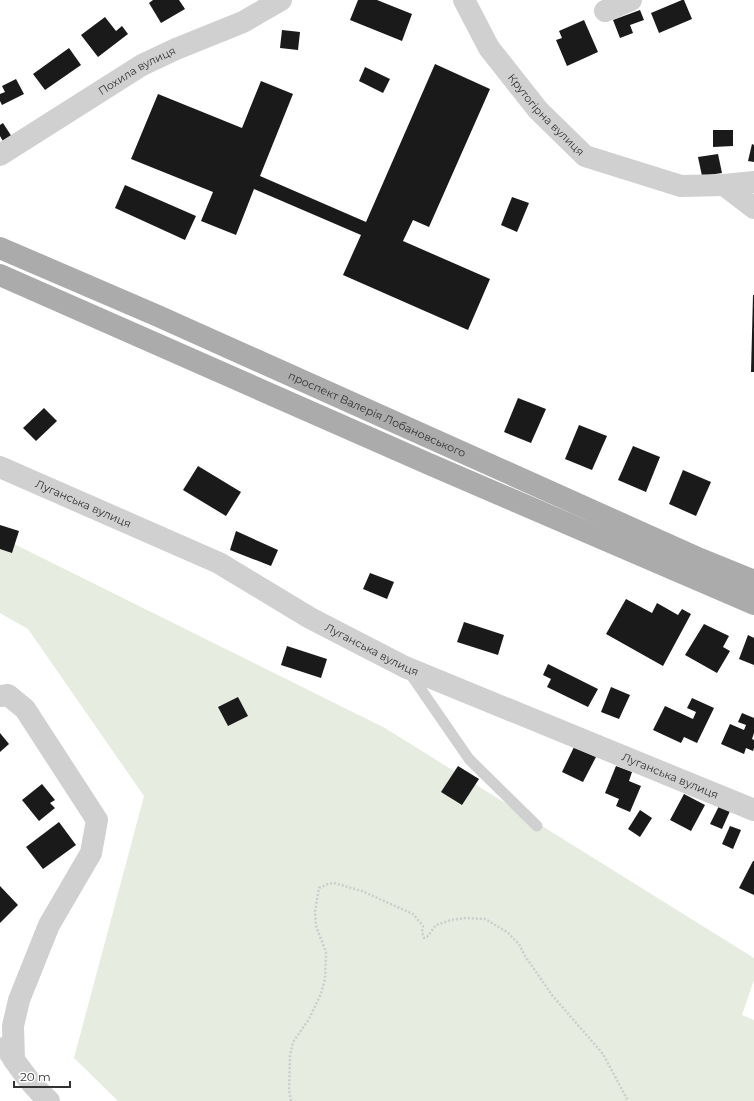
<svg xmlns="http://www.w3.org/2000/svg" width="754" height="1101" viewBox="0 0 754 1101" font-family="Montserrat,sans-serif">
<rect width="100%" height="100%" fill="#fff"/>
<polygon fill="#e6ecdf" points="0,537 385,728 754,958 754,980 742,1015 754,1020 754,1101 118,1101 74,1058 144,796 28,629 0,613"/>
<g fill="#1a1a1a">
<polygon points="153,0 179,0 185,9 161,23 149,3"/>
<polygon points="358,0 377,0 412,14 402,41 350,20"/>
<polygon points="682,0 684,0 692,19 659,33 651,13"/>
<polygon points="640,10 644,20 630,25 633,33 620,38 613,20"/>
<polygon points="105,17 116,31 122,26 128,34 98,57 81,35"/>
<polygon points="584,20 598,52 567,66 556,40 562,38 559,31"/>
<polygon points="282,30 300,32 298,50 280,48"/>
<polygon points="69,48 81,65 45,90 33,74"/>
<polygon points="435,64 490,89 429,227 413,220 403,241 490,279 468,330 343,275 361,235 254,189 236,235 201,221 213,192 131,159 158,94 242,128 261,81 293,94 260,176 366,222"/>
<polygon points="365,67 390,79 383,93 359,81"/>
<polygon points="16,79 24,94 2,105 0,101 0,94 5,92 2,86"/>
<polygon points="3,123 12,137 4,143 0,136 0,125"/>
<polygon points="713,130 733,130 733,146 713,147"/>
<polygon points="752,144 754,145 754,162 748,161"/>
<polygon points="718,154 722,173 702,176 698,157"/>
<polygon points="125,185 196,216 185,240 115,208"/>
<polygon points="512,197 529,203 517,232 501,225"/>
<polygon points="753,295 754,295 754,372 751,372"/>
<polygon points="518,398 546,409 531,443 504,432"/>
<polygon points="44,408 57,421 36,441 23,428"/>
<polygon points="579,425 607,436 592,470 565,459"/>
<polygon points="633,446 660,457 646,492 618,480"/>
<polygon points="198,466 241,492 226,516 183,490"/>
<polygon points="683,470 711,482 696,516 669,504"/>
<polygon points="0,525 19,531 12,553 0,549"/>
<polygon points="236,531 278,550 271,566 230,550"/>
<polygon points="370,573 394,582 387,599 363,589"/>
<polygon points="626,599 652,613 657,603 678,615 682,609 691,614 663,666 606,634"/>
<polygon points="464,622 504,635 498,655 457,642"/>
<polygon points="704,624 729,636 723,647 730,651 717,673 685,655"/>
<polygon points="748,635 754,638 754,665 739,659"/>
<polygon points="287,646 327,659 321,678 281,665"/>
<polygon points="548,664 598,689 588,707 547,687 551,679 543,675"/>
<polygon points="611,687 630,695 619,719 601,712"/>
<polygon points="238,697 248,716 228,726 218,707"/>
<polygon points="692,698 714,708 697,743 684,737 681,743 653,730 665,706 693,719 696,712 687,708"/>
<polygon points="742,713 754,718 754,733 752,739 754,740 754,748 753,751 746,748 744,754 721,744 730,724 744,730 746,725 738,722"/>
<polygon points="0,733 9,744 0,752"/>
<polygon points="574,747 596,757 583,782 562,772"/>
<polygon points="458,766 479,779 462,805 441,792"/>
<polygon points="616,766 632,772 629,781 641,786 630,812 616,806 619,799 605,793"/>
<polygon points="42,784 55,800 50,803 55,808 39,821 22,800"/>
<polygon points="684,794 705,805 691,831 670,820"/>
<polygon points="719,806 730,811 722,829 710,824"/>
<polygon points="640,810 652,818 640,837 628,829"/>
<polygon points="59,822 76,845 43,869 26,847"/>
<polygon points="730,826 741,830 733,849 722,844"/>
<polygon points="753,861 754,861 754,895 739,888"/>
<polygon points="0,886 18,905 0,923"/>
</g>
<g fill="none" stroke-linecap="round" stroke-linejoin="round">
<polyline stroke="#cdcdcd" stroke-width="2.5" stroke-dasharray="2 2" stroke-linecap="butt" points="291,1101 289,1090 290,1056 293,1042 309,1019 321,994 325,979 326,952 316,926 315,911 319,888 328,884 334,883 362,891 413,914 423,926 422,932 424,938 427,937 436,925 451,920 465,918 485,919 507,932 519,944 525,956 552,995 603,1054 628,1101"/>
<polyline stroke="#d0d0d0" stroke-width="11" points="409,672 469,759 537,826"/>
<g stroke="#d0d0d0" stroke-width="22">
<path id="s1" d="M464 0 489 48 538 110 585 156 681 186 724 185 754 182"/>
<polyline points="605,11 631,0"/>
<path id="s2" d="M0 155 142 65 176 49 243 22 281 0"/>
<polyline points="724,185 754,208"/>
<path id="s3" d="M0 467 219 563 310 618 405 667 754 810"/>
<polyline points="0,696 8,695 25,709 97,820 91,853 49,925 19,1000 13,1026 14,1060"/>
<path d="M6 1047C18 1067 31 1085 49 1101"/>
</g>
<g stroke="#ababab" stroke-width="22">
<path id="s4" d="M0 248 158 316 700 559 754 581"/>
<polyline points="0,275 429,464 754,604"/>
</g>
</g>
<g text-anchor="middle" stroke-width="4" stroke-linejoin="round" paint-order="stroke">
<g font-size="11" fill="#333" stroke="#fff">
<text dy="4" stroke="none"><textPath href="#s2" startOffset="161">Похила вулиця</textPath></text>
<text dy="4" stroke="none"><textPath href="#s1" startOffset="142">Крутогірна вулиця</textPath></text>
<text dy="4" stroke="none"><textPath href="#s4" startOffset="412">проспект Валерія Лобановського</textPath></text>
<text dy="4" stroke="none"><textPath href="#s3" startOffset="91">Луганська вулиця</textPath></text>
<text dy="4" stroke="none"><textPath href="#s3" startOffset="415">Луганська вулиця</textPath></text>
<text dy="4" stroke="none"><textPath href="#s3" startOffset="739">Луганська вулиця</textPath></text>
</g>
</g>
<path d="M14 1081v6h56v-6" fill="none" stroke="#333333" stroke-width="2"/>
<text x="20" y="1081" font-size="12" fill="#333333" stroke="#ffffff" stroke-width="3" paint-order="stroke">20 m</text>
</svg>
